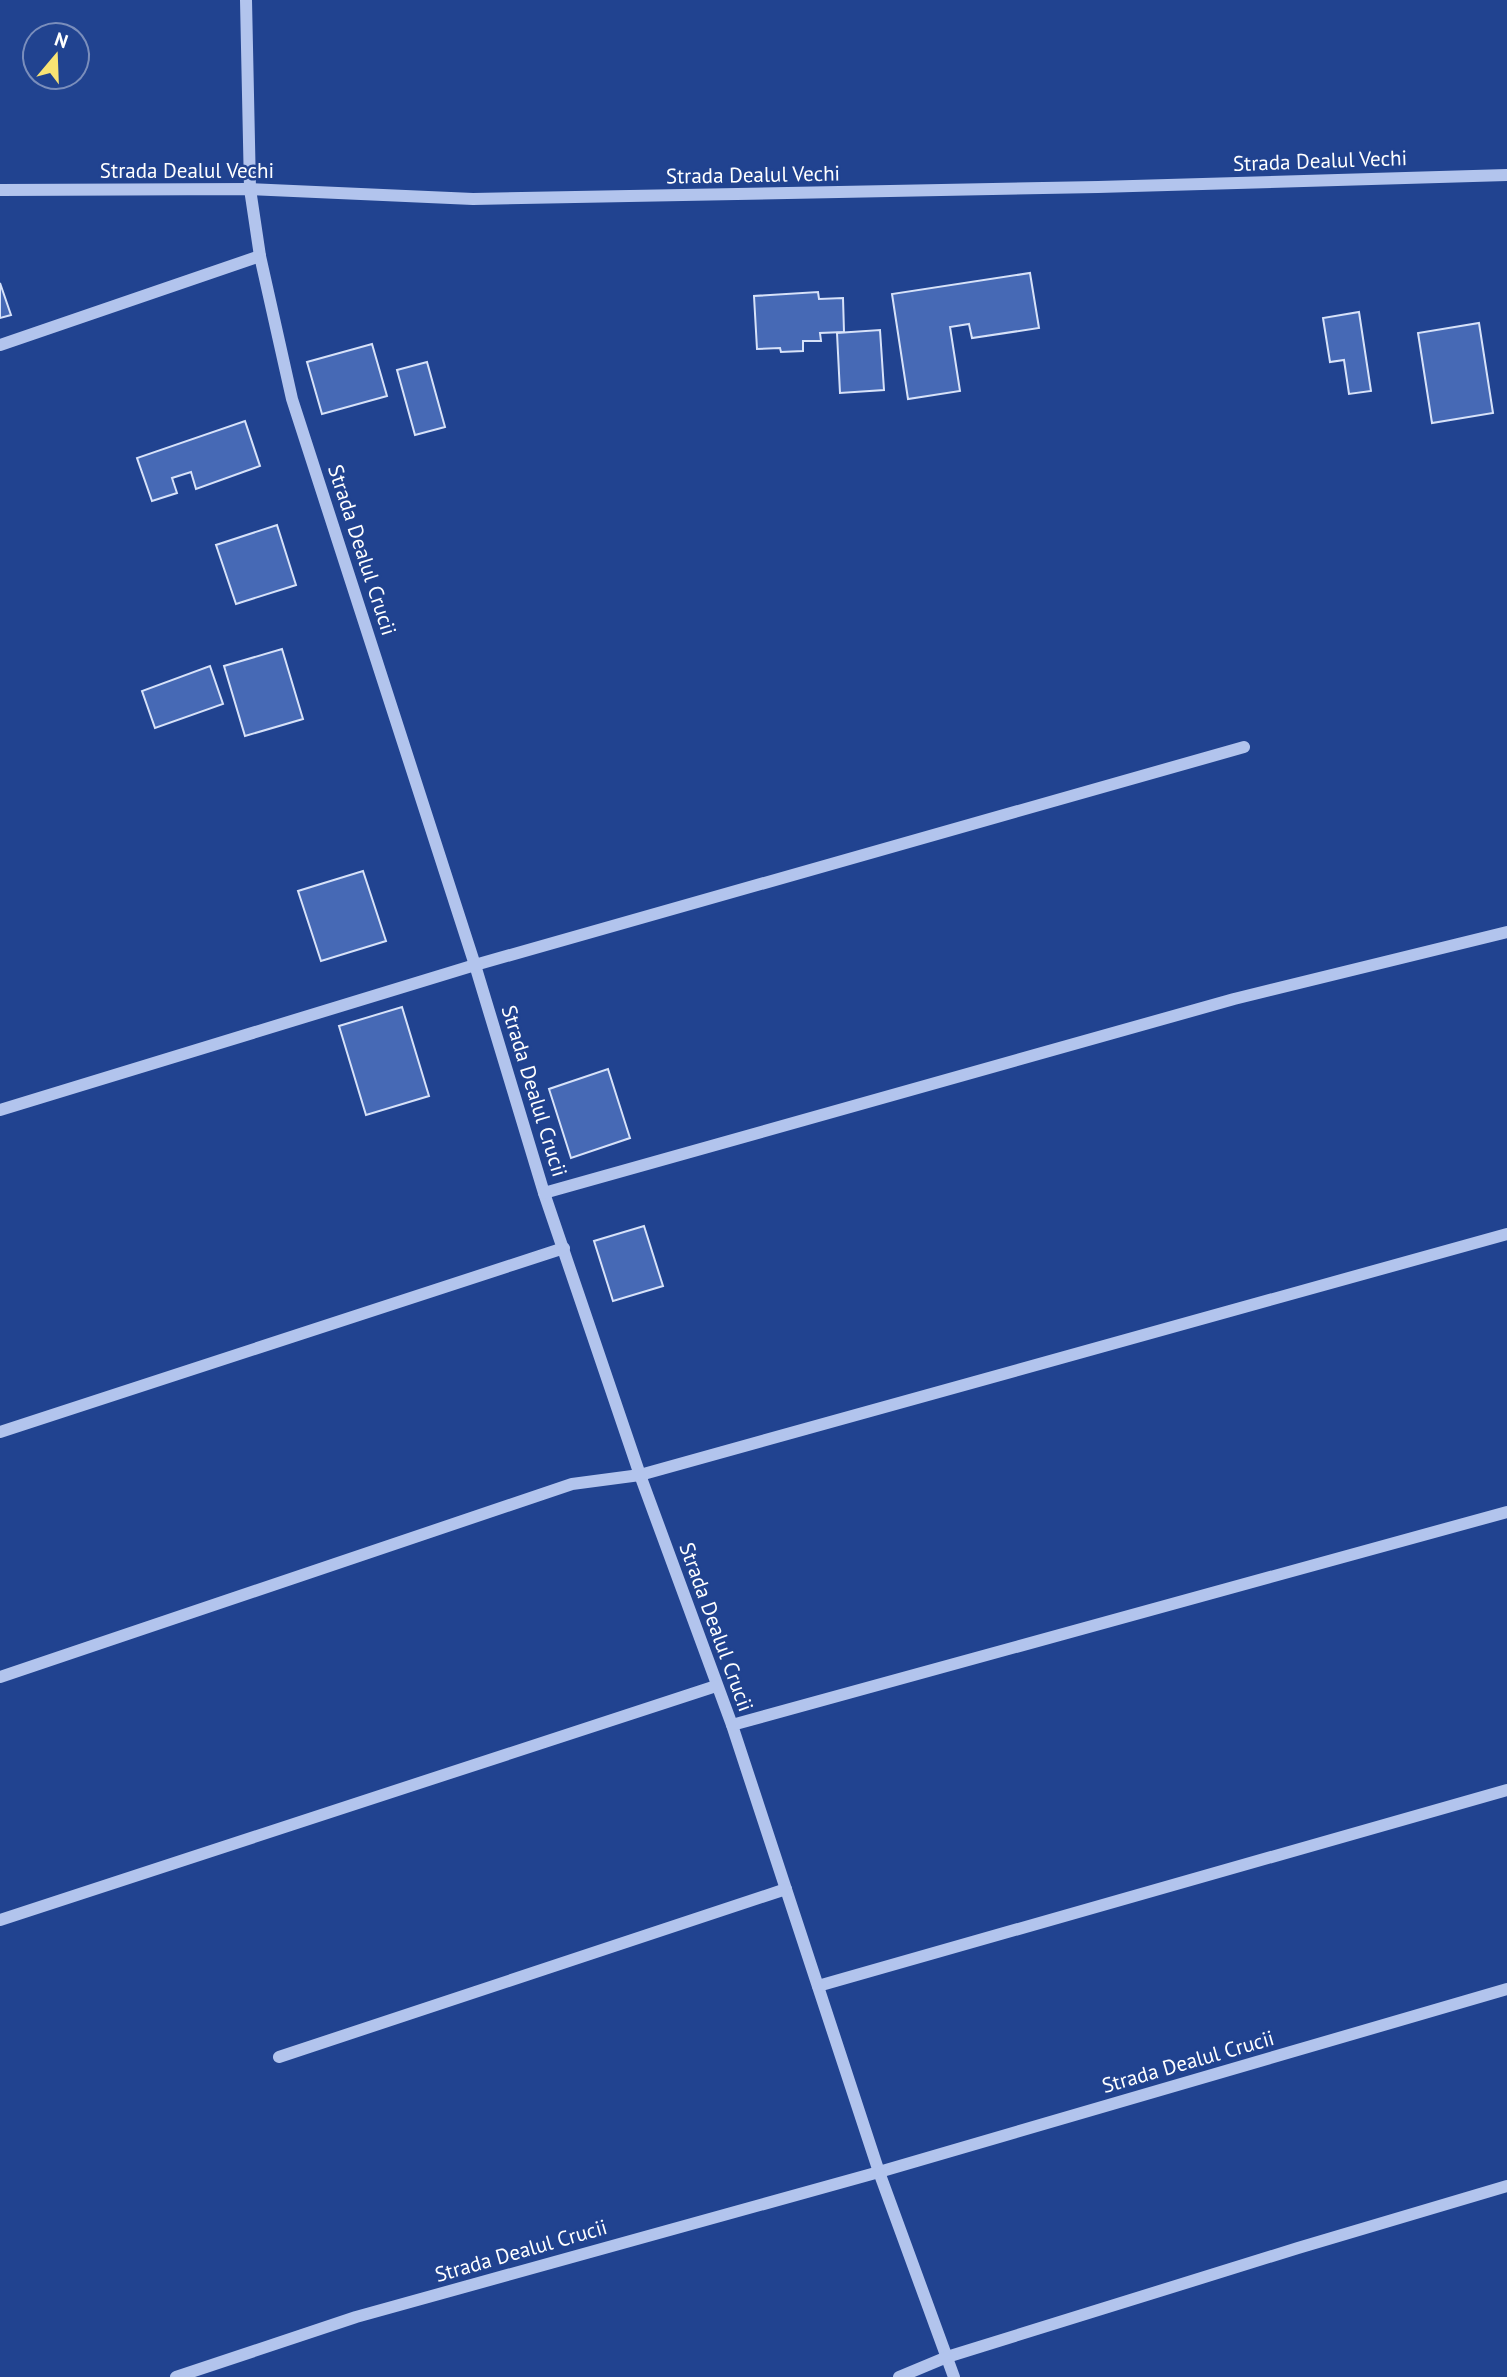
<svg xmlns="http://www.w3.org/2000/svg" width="1507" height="2377" viewBox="0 0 1507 2377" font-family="'PT Sans',sans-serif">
<rect width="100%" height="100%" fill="#214390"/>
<g fill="#4669b5" stroke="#d7e2f9" stroke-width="2">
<polygon points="1030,273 1039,328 972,338 969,324 950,327 960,391 908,399 892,294"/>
<polygon points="0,283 11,315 0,318"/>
<polygon points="818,292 819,299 843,298 844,332 820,333 821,341 803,341 803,351 781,352 780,348 757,349 754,296"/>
<polygon points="1359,312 1371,391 1349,394 1344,360 1330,362 1323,318"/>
<polygon points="1479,323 1493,413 1432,423 1418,333"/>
<polygon points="880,330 884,390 840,393 837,333"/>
<polygon points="372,344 387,396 322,414 307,362"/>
<polygon points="427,362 445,427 415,435 397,370"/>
<polygon points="245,421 260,466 196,489 191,472 172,478 177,493 152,501 137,458"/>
<polygon points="277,525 296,585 236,604 216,545"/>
<polygon points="282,649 303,719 245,736 224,666"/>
<polygon points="210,666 223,704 155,728 142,691"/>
<polygon points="363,871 386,941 321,961 298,891"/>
<polygon points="402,1007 429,1096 366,1115 339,1026"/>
<polygon points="608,1069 630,1138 571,1158 549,1089"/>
<polygon points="644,1226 663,1286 613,1301 594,1241"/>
</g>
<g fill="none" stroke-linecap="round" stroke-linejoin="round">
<g stroke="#b2c4ed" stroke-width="12">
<polyline points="246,0 250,189 260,256 292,399 475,965 544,1193 640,1475 732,1725 879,2172 954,2377"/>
<polyline points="0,190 250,189 473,199 1098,187 1507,175"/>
<polyline points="0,345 260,256"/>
<polyline points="0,1110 475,965 1244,747"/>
<polyline points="544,1193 1234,999 1507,932"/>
<polyline points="0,1432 564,1248"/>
<polyline points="0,1677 572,1484 640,1475 1507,1234"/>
<polyline points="732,1725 1507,1512"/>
<polyline points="0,1920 716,1686"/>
<polyline points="818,1986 1507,1790"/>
<polyline points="279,2057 786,1889"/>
<polyline points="176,2377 356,2317 879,2172 1507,1989"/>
<polyline points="899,2377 947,2357 1298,2248 1507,2186"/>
</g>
</g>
<g text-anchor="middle" stroke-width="5" stroke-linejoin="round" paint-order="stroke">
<g font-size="21" fill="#fff" stroke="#214390">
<text transform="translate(1320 161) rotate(-2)" y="7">Strada Dealul Vechi</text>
<text x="187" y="178">Strada Dealul Vechi</text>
<text transform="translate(753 175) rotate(-1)" y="7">Strada Dealul Vechi</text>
<text transform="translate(362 550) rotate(72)" y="7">Strada Dealul Crucii</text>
<text transform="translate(534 1091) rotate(73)" y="7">Strada Dealul Crucii</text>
<text transform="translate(716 1627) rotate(70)" y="7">Strada Dealul Crucii</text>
<text transform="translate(1188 2062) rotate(-16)" y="7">Strada Dealul Crucii</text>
<text transform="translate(521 2251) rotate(-16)" y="7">Strada Dealul Crucii</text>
</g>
</g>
<g transform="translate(56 56) rotate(19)"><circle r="33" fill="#214390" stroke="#7a8ebc" stroke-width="2"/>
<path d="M0-5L12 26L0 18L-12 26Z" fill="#f9e473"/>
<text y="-10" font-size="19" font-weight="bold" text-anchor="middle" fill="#ffffff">N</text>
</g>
</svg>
